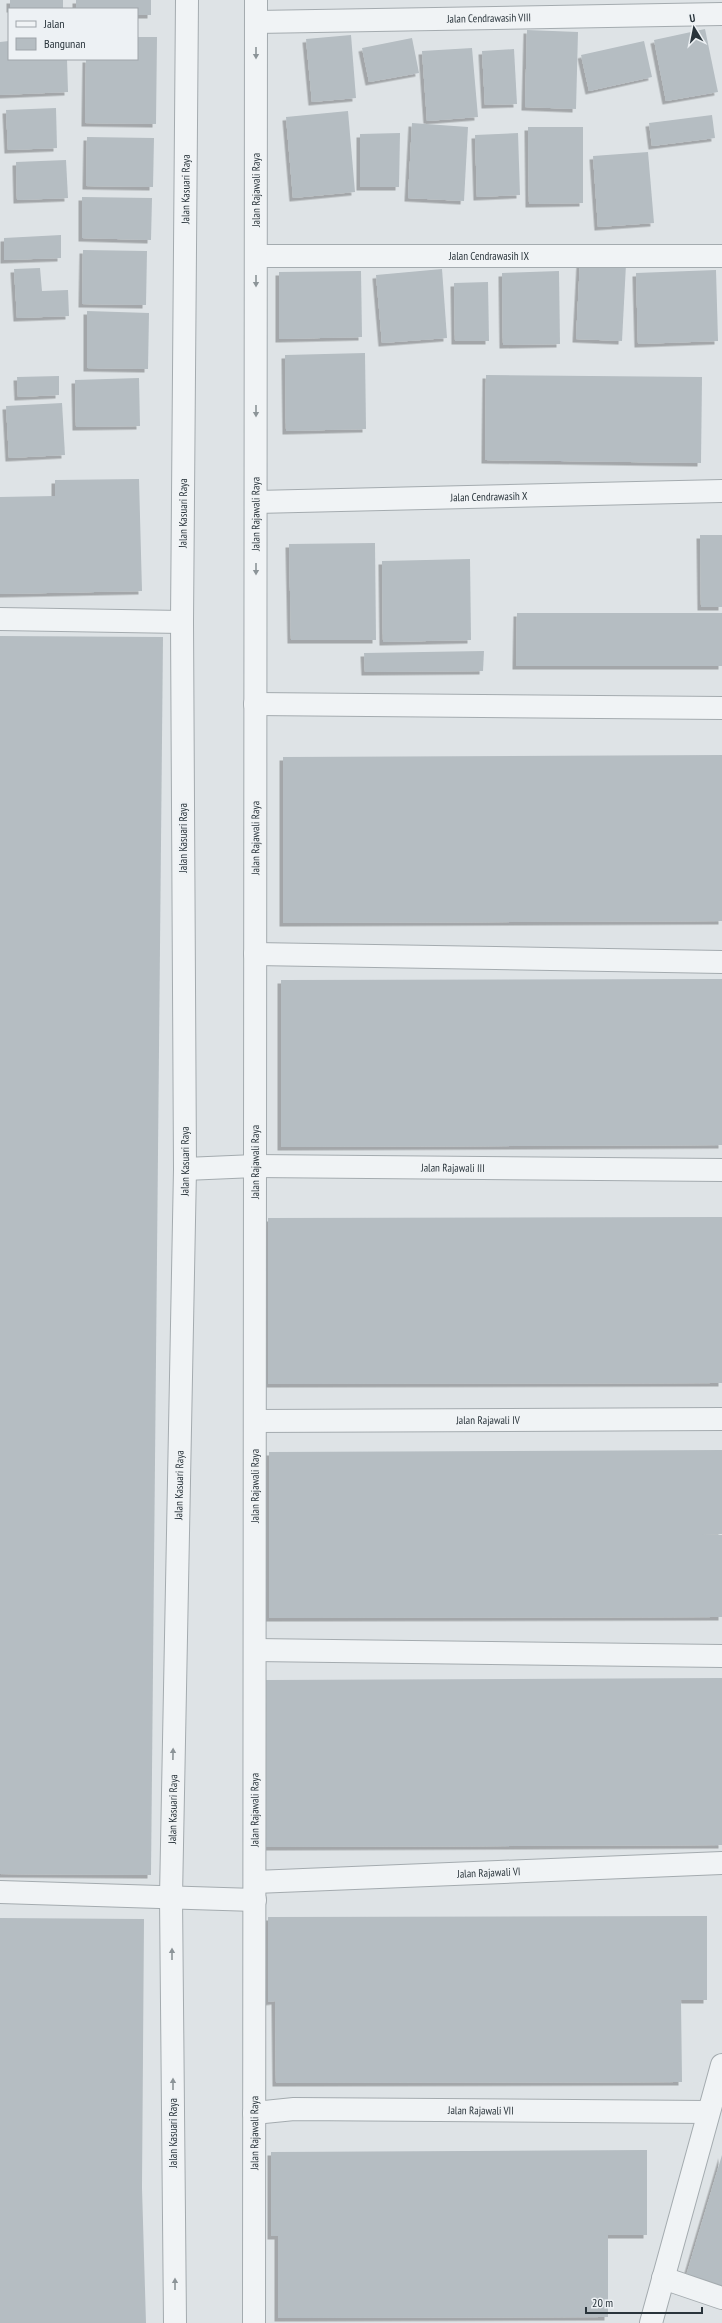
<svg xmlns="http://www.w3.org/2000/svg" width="722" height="2323" viewBox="0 0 722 2323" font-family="'PT Sans Narrow',sans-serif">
<defs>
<filter id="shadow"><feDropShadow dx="-3.5" dy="3.5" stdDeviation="0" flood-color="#0004"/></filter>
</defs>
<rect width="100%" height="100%" fill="#dee3e6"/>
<g fill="#b5bdc2" filter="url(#shadow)">
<rect x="10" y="0" width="53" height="9"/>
<polygon points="76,0 151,0 151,15 137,15 137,9 76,9"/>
<polygon points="705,29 718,92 666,101 654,40"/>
<polygon points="527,30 578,32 576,109 525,107"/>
<polygon points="351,35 356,98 312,102 306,39"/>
<polygon points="137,37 157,37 156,124 85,123 86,59 137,59"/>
<polygon points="412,38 419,73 369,82 362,48"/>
<polygon points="9,41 9,59 67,59 68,92 0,95 0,42"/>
<polygon points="644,41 652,77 589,91 581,55"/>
<polygon points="472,48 478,117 427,121 422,51"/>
<polygon points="514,49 517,104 485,105 482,51"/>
<polygon points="56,108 57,148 8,150 6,110"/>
<polygon points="348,111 355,192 293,198 286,117"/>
<polygon points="712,115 715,138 652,146 649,123"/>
<polygon points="412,123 468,127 464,201 408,198"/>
<polygon points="528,127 583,127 583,203 529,204"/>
<polygon points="400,133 399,187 360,187 360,134"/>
<polygon points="518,133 520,195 477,197 475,135"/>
<polygon points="87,137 154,138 153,187 86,186"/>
<polygon points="648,152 654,223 598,227 593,156"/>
<polygon points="66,160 68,198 17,200 16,162"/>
<polygon points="82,197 152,198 151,240 82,238"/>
<polygon points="61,235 61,258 4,260 4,238"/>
<polygon points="83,250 147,251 146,305 82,304"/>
<polygon points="580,262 626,264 622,341 576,339"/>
<polygon points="40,268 42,291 68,290 69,316 17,318 14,269"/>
<polygon points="442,269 447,338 382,343 376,275"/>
<polygon points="716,270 718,341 638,344 636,273"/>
<polygon points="361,271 362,337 279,339 279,272"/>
<polygon points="559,271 560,344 503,345 502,273"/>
<polygon points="488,282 489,341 455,341 454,283"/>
<polygon points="87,311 149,313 148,369 87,368"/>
<polygon points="365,353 366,429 286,431 285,355"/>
<polygon points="486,375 702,377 701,463 485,460"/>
<polygon points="59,376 59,395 18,397 17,377"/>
<polygon points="139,378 140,426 76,427 75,380"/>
<polygon points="62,403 65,455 9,458 6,406"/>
<polygon points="139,479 142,591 0,594 0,497 55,496 55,480"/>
<polygon points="700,535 722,535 722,607 701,607"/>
<polygon points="375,543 376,640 291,640 289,544"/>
<polygon points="470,559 471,640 383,642 382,561"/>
<polygon points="517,613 722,613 722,666 516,666"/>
<polygon points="0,636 163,637 151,1875 0,1874"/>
<polygon points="484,651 483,671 365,672 364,653"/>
<polygon points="722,755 722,921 283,923 283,757"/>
<polygon points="722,979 722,1145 281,1147 281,980"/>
<polygon points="722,1217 722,1383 268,1384 268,1218"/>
<polygon points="722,1450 722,1534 702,1535 722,1535 722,1617 269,1618 269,1452"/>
<polygon points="722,1678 722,1845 265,1847 265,1680"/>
<polygon points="707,1916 707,2000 681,2000 682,2082 276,2083 275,2001 268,2002 268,1917"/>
<polygon points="0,1918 144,1919 142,2188 146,2323 0,2323"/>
<polygon points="647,2150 647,2235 608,2235 608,2317 278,2318 278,2236 271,2236 271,2152"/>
<polygon points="722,2155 722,2286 686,2276"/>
</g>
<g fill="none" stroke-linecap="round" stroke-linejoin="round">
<g stroke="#a4abaf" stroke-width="24">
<g id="street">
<path id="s1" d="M256 22 722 14"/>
<path id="s2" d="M256 256H722"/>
<path id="s3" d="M256 502 722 491"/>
<polyline points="0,619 182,622"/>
<polyline points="255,704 722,708"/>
<polyline points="255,954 722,962"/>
<path id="s4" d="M185 1169 255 1166 722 1170"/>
<path id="s5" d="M255 1421 722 1419"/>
<polyline points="255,1650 722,1656"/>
<path id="s6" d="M255 1882 722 1863"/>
<polyline points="0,1892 255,1900"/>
<path id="s7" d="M254 2113 294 2109 708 2112"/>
<polyline points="663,2278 722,2298"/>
<path id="s8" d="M175 2323 171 1897 185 1169 182 622 187 0"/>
<path id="s9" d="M254 2323 256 0"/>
<polyline points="651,2323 722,2065"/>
</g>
</g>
<use href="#street" stroke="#f0f3f5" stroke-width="22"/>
</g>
<defs><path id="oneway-solid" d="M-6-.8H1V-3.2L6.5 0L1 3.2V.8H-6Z"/></defs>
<g fill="#8c9498">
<use href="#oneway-solid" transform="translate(256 53) rotate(90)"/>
<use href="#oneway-solid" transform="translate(256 281) rotate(90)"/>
<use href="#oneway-solid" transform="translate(256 411) rotate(90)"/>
<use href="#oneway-solid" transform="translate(256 569) rotate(90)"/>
<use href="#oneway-solid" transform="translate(173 1754) rotate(-89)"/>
<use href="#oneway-solid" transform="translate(172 1954) rotate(-90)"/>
<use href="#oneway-solid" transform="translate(173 2084) rotate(-90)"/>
<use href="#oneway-solid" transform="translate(175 2284) rotate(-90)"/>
</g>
<g text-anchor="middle" stroke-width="4" stroke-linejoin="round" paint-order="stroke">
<g font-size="11" fill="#29343b" stroke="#edf1f4">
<text dy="4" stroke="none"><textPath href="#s1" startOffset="233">Jalan Cendrawasih VIII</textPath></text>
<text dy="4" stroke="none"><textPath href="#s8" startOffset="2134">Jalan Kasuari Raya</textPath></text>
<text dy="4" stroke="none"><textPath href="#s9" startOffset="2133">Jalan Rajawali Raya</textPath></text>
<text dy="4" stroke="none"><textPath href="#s2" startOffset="233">Jalan Cendrawasih IX</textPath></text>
<text dy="4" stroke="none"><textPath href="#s3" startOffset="233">Jalan Cendrawasih X</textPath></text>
<text dy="4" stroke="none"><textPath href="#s8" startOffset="1810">Jalan Kasuari Raya</textPath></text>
<text dy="4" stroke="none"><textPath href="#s9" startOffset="1809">Jalan Rajawali Raya</textPath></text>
<text transform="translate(183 838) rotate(-90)" y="4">Jalan Kasuari Raya</text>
<text dy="4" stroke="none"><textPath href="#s9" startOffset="1485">Jalan Rajawali Raya</textPath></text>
<text dy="4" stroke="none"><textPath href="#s8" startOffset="1162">Jalan Kasuari Raya</textPath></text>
<text dy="4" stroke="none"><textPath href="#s9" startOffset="1161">Jalan Rajawali Raya</textPath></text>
<text dy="4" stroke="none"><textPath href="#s4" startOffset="268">Jalan Rajawali III</textPath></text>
<text dy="4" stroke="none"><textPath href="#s5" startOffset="233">Jalan Rajawali IV</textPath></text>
<text dy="4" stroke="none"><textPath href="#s8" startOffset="838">Jalan Kasuari Raya</textPath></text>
<text dy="4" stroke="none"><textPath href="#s9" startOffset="837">Jalan Rajawali Raya</textPath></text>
<text dy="4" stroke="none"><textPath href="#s8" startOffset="514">Jalan Kasuari Raya</textPath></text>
<text dy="4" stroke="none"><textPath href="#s9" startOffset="513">Jalan Rajawali Raya</textPath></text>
<text dy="4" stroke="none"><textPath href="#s6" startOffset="234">Jalan Rajawali VI</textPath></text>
<text dy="4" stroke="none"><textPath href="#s7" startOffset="227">Jalan Rajawali VII</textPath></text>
<text transform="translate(173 2133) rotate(-90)" y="4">Jalan Kasuari Raya</text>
<text dy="4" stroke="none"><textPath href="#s9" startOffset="190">Jalan Rajawali Raya</textPath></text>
</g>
</g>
<rect x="8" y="8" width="130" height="52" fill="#edf1f4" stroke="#9fa5aa"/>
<rect x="16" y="21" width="20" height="6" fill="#f0f3f5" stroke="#9fa5aa"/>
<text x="44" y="28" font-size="12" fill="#29343b">Jalan</text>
<rect x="16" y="38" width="20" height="12" fill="#b5bdc2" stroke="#9fa5aa"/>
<text x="44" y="48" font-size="12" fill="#29343b">Bangunan</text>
<g transform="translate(694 28) rotate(350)" stroke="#edf1f4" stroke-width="3" paint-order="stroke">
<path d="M0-3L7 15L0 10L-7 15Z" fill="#29343b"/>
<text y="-6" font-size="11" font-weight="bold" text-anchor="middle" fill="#29343b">U</text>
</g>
<path d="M586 2307v6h116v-6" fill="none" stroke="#29343b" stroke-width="2"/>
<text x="592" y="2307" font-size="12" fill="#29343b" stroke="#edf1f4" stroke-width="3" paint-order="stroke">20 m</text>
</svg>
